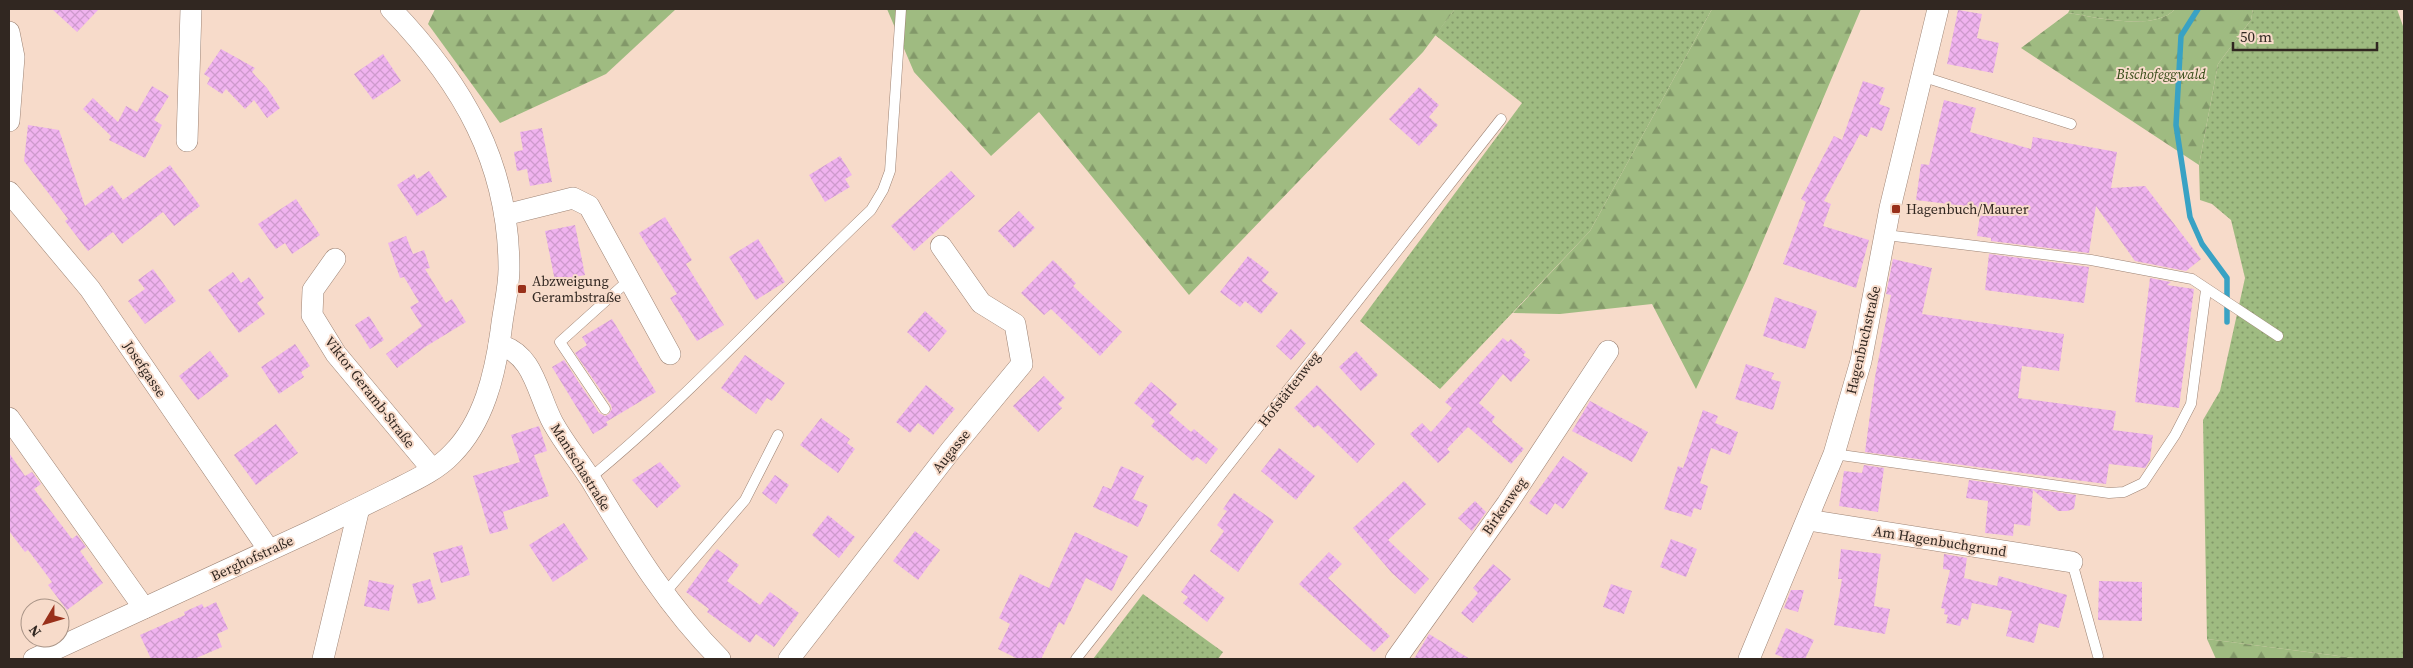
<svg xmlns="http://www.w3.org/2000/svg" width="2413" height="668" viewBox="0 0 2413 668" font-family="'Source Serif 4',serif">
<defs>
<pattern id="grass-dots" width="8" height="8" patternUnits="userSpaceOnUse" patternTransform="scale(1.25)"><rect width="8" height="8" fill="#9fbb81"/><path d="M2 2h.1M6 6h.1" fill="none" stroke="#829869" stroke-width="1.8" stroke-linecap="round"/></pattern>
<pattern id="forest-firs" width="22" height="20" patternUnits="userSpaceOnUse" patternTransform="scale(1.25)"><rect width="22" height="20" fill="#9fbb81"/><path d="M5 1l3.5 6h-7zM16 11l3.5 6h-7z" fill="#829869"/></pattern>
<pattern id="building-cross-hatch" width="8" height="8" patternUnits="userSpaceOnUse" patternTransform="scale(1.25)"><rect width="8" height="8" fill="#f0b3ef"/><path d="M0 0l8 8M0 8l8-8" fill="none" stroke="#ce9acd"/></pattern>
</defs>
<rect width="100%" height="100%" fill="#f7dbca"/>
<g fill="url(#grass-dots)">
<polygon points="1455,9 1712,9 1590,231 1440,389 1360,321 1522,103 1435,35"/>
<path d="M2070 9H2175C2155 32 2096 17 2068 13Z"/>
<polygon points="2253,9 2397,9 2404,29 2404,659 2362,659 2207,639 2203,420 2220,391 2245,278 2231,220 2212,204 2200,200 2199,165 2218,64 2251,20"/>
<polygon points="1143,594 1223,652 1218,659 1093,659"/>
</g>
<g fill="url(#forest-firs)">
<polygon points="435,9 676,9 606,74 500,123 428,24"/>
<polygon points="887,9 1455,9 1423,52 1189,295 1039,112 991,156 914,72"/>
<polygon points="1712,9 1861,9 1746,281 1696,389 1652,304 1560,314 1513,313 1590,231"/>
<path d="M2175 9H2253L2251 20 2218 64 2199 165 2021 48 2068 13C2096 17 2155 32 2175 9Z"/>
<polygon points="2207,639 2362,659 2216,659"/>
</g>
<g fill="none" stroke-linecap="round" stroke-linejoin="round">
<polyline stroke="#39a2c4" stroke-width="5.5" points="2198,9 2181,36 2176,125 2190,217 2202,244 2227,278 2227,322"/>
</g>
<g fill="url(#building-cross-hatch)">
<polygon points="52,9 99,9 77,32"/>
<polygon points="1958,10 1982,14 1977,38 1999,43 1993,73 1947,64"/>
<polygon points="221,49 255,68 252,72 267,88 280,108 267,118 254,100 245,109 226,89 222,94 207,84 210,78 204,74"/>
<polygon points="383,54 401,81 373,100 354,74"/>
<polygon points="1863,81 1885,88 1879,104 1890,108 1882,131 1871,127 1867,137 1860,134 1824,201 1831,204 1823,226 1869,240 1856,288 1783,264 1806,202 1801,199 1834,136 1842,140"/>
<polygon points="152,86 169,96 154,120 162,125 145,158 109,140 111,136 83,109 93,98 118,122 126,106 137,112"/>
<polygon points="1419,87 1439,105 1429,117 1438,125 1419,146 1389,119"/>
<polygon points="1944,100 1976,108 1970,132 2031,149 2033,137 2117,152 2111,188 2145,186 2201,259 2186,271 2135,261 2096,206 2089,253 1991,241 1991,238 1977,236 1981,208 1916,200 1921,164 1929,165"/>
<polygon points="28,125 59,130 85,206 112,185 123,200 170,165 200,206 174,226 163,212 122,244 113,232 88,251 65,221 68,219 24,161"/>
<polygon points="542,128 552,182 530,186 527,169 517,171 514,152 523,150 520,132"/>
<polygon points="840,156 852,175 845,179 850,187 825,202 809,175"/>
<polygon points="429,171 447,197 417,216 397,185 414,174 417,179"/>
<polygon points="951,171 975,196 914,251 891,226"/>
<polygon points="296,199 320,235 292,254 285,243 276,249 258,224"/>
<polygon points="1019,211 1035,228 1014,248 998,231"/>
<polygon points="665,217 692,260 686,264 724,325 697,341 670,298 677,294 639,233"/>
<polygon points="575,225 585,275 555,281 545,231"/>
<polygon points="406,236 413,254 424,250 430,268 425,269 446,303 452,299 466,322 425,347 397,368 386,354 422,326 410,307 419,302 404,277 400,278 388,243"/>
<polygon points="758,239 785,282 756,300 729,257"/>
<polygon points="1989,254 2089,267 2084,303 1985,290"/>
<polygon points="1248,256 1269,272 1262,281 1278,293 1261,314 1245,301 1240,307 1220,292"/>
<polygon points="1893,259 1932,268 1922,314 2064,334 2059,371 2022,366 2018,398 2116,411 2113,430 2153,435 2150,460 2145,468 2109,464 2106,484 1865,452 1875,377 1891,295 1886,294"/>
<polygon points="1053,260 1076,283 1073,286 1122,332 1100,356 1051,309 1044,315 1021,293"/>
<polygon points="153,269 176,301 145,324 128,301 145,289 138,280"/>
<polygon points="233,272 241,283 249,277 264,298 257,303 265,314 239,333 208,290"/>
<polygon points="2150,278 2171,282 2167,285 2194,289 2179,408 2135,402"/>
<polygon points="1775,297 1817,311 1805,349 1763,336"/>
<polygon points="925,311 947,331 929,352 907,332"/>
<polygon points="369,316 384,340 370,349 355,325"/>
<polygon points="612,319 656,392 606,422 608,425 593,434 552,367 564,360 599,413 605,416 609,414 612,409 611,405 575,353 587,345 582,337"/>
<polygon points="1291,329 1306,343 1291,360 1276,346"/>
<polygon points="1503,338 1508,342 1511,339 1526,352 1523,355 1530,360 1511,382 1503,374 1479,403 1495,417 1492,422 1524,449 1511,464 1468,427 1447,449 1450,452 1438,463 1410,434 1422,423 1431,432 1452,408 1445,402"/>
<polygon points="295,344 310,366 301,372 304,377 279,394 261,367"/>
<polygon points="210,351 229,376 198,400 179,376"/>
<polygon points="1356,351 1378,375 1361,391 1339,367"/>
<polygon points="745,355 785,383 772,401 767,398 756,414 721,388"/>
<polygon points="1746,364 1774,373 1771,379 1781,382 1773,410 1735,399"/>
<polygon points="1044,376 1065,398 1058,404 1062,408 1038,432 1013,406"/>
<polygon points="1151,382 1177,404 1169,413 1191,432 1194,429 1218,449 1206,464 1197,457 1193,461 1151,426 1155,421 1134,403"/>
<polygon points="926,385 955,409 933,435 918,423 910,433 896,422"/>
<polygon points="1317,385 1375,444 1357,463 1318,425 1314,428 1294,408"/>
<polygon points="1590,401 1648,432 1632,462 1572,431"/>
<polygon points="1703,410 1718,416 1715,423 1738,432 1730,455 1711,448 1700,483 1708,486 1701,510 1694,508 1691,517 1664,509 1678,466 1683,468"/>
<polygon points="821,418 850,439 847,443 855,449 838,473 800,445"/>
<polygon points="276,424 298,453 256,485 234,455"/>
<polygon points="539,426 547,451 534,455 549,496 503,512 508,529 490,534 473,476 520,462 511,435"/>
<polygon points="1279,448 1315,476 1296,500 1261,471"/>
<polygon points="9,453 25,476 32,472 41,484 34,489 72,539 77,535 86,547 80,551 103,583 67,610 48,585 52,582 28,550 25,552 9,531"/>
<polygon points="1563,456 1588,473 1563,509 1555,503 1547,515 1529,503"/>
<polygon points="660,462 681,486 657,508 632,480"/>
<polygon points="1864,465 1884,468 1878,512 1839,506 1844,471 1862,473"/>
<polygon points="1121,466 1144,476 1133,499 1148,505 1138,527 1093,507 1103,486 1111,489"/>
<polygon points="775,475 789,485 776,504 762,493"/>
<polygon points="1969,480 2076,495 2074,509 2067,511 2058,511 2033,490 2030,526 2014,524 2013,536 1985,533 1988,501 1966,498"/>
<polygon points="1404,481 1426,504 1388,540 1429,579 1415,594 1392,573 1353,528"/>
<polygon points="1234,493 1274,521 1238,572 1210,551 1224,531 1217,525 1227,511 1223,509"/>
<polygon points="1475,501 1486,512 1472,531 1458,518"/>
<polygon points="828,515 855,537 839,558 812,535"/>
<polygon points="564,523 588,559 553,582 529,545"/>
<polygon points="915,531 940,550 918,580 893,561"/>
<polygon points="1075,532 1128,556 1112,591 1086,578 1064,625 1059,622 1041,659 1018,659 998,649 1010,624 999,618 1020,574 1049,588"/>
<polygon points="1671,539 1697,549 1686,577 1660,567"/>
<polygon points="462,545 470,575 441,583 433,553"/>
<polygon points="717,549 739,565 727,581 760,605 770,592 799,613 774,647 756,634 750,643 707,612 709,609 686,592"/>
<polygon points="1841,549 1881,554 1874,606 1890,609 1885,634 1834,625 1842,579 1838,579"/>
<polygon points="1329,552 1342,564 1328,578 1390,636 1374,652 1299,584"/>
<polygon points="1944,554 1967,558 1964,578 1997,586 1999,576 2067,595 2059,628 2039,623 2034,643 2006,636 2012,611 1972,603 1968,620 1962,618 1960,626 1946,623 1948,615 1944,614 1945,609 1941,608 1950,570 1943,569"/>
<polygon points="1493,564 1511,579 1473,623 1461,613 1478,593 1473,588"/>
<polygon points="1194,574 1225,598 1207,622 1183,603 1188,597 1181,592"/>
<polygon points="430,579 436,599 418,604 412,584"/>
<polygon points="369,580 394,585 389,611 364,606"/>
<polygon points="2099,581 2142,582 2142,621 2098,620"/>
<polygon points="1611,584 1632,591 1624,614 1603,607"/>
<polygon points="1791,590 1804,590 1798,612 1784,608"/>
<polygon points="216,602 228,629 217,634 222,647 194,659 151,659 140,635 185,615 184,612 202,604 204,608"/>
<polygon points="1786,628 1814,640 1805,659 1786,659 1775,654"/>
<polygon points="1429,634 1470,659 1414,659"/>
</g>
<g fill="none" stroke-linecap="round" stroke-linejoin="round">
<g stroke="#9d8374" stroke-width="11">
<g id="lane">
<polyline points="1921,76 2071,124"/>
<polyline points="1886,235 2091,260 2192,279 2278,336"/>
<polyline points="605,409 560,342 630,279"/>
<polyline points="1834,454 2109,493 2124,492 2143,483 2175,435 2191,404 2206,290"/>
<path d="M590 478C690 396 777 299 871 210L883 190 890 171 901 9"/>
<polyline points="2072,562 2098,656"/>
<polyline points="664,594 745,500 778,435"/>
<polyline points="1076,659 1501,119"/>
</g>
</g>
<g stroke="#9d8374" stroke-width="22">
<g id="street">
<polyline points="9,32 14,57 9,121"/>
<polyline points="187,141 191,9"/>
<polyline points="9,192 90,289 269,550"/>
<polyline points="505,215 573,198 589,206 670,354"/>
<polyline points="335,259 313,290 312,315 336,354 432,469"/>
<path d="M499 345C534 353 538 396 553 423 564 443 579 461 591 480 630 544 667 606 720 659"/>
<polyline points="9,418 144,608"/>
<polyline points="1808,520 2072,562"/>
<path d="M34 659C126 617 217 574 309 532 338 518 367 504 395 490 415 480 437 470 452 454 484 422 495 374 501 331 503 311 509 289 509 269 509 163 463 84 391 9"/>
<polyline points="323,659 359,508"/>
<polyline points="789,659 951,450 1022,364 1015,324 981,303 941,246"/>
<polyline points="1396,659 1507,504 1608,351"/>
<polyline points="1749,659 1834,454 1861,361 1890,208 1938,9"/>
</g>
</g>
<use href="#lane" stroke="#fff" stroke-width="10"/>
<use href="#street" stroke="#fff" stroke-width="21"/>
</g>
<g fill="#99301a" stroke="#f7dbca" stroke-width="2">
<rect x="1891" y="204" width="10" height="10" rx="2.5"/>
<rect x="517" y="284" width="10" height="10" rx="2.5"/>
</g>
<g text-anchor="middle" stroke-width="4" stroke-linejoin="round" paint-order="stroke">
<g font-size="14" font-style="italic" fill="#344a16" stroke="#f7dbca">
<text x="2161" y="79">Bischofeggwald</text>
</g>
<g font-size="14" fill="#312721" stroke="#f7dbca" text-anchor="start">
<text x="1906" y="214">Hagenbuch/Maurer</text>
<text x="532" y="286">Abzweigung<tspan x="532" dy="16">Gerambstraße</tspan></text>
</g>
<g font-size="14" fill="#312721" stroke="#f7dbca">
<text transform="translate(1863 340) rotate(-77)" y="5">Hagenbuchstraße</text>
<text transform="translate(145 369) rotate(56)" y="5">Josefgasse</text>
<text transform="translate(1289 389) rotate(-52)" y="5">Hofstättenweg</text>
<text transform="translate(370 392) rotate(52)" y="5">Viktor Geramb-Straße</text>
<text transform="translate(951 451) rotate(-51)" y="5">Augasse</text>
<text transform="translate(581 467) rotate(58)" y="5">Mantschastraße</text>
<text transform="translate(1504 506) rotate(-55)" y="5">Birkenweg</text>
<text transform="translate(1940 541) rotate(9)" y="5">Am Hagenbuchgrund</text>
<text transform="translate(252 558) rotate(-25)" y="5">Berghofstraße</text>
</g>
</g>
<rect width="2413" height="668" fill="none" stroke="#312721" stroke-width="20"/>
<g transform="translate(45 623) rotate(232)"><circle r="24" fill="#f7dbca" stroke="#a89386"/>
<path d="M0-4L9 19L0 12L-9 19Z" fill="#99301a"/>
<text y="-8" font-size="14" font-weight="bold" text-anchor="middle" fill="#312721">N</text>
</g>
<path d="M2233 42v8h144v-8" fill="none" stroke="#312721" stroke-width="2.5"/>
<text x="2240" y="42" font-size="15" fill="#312721" stroke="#f7dbca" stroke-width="4" paint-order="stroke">50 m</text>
</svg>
